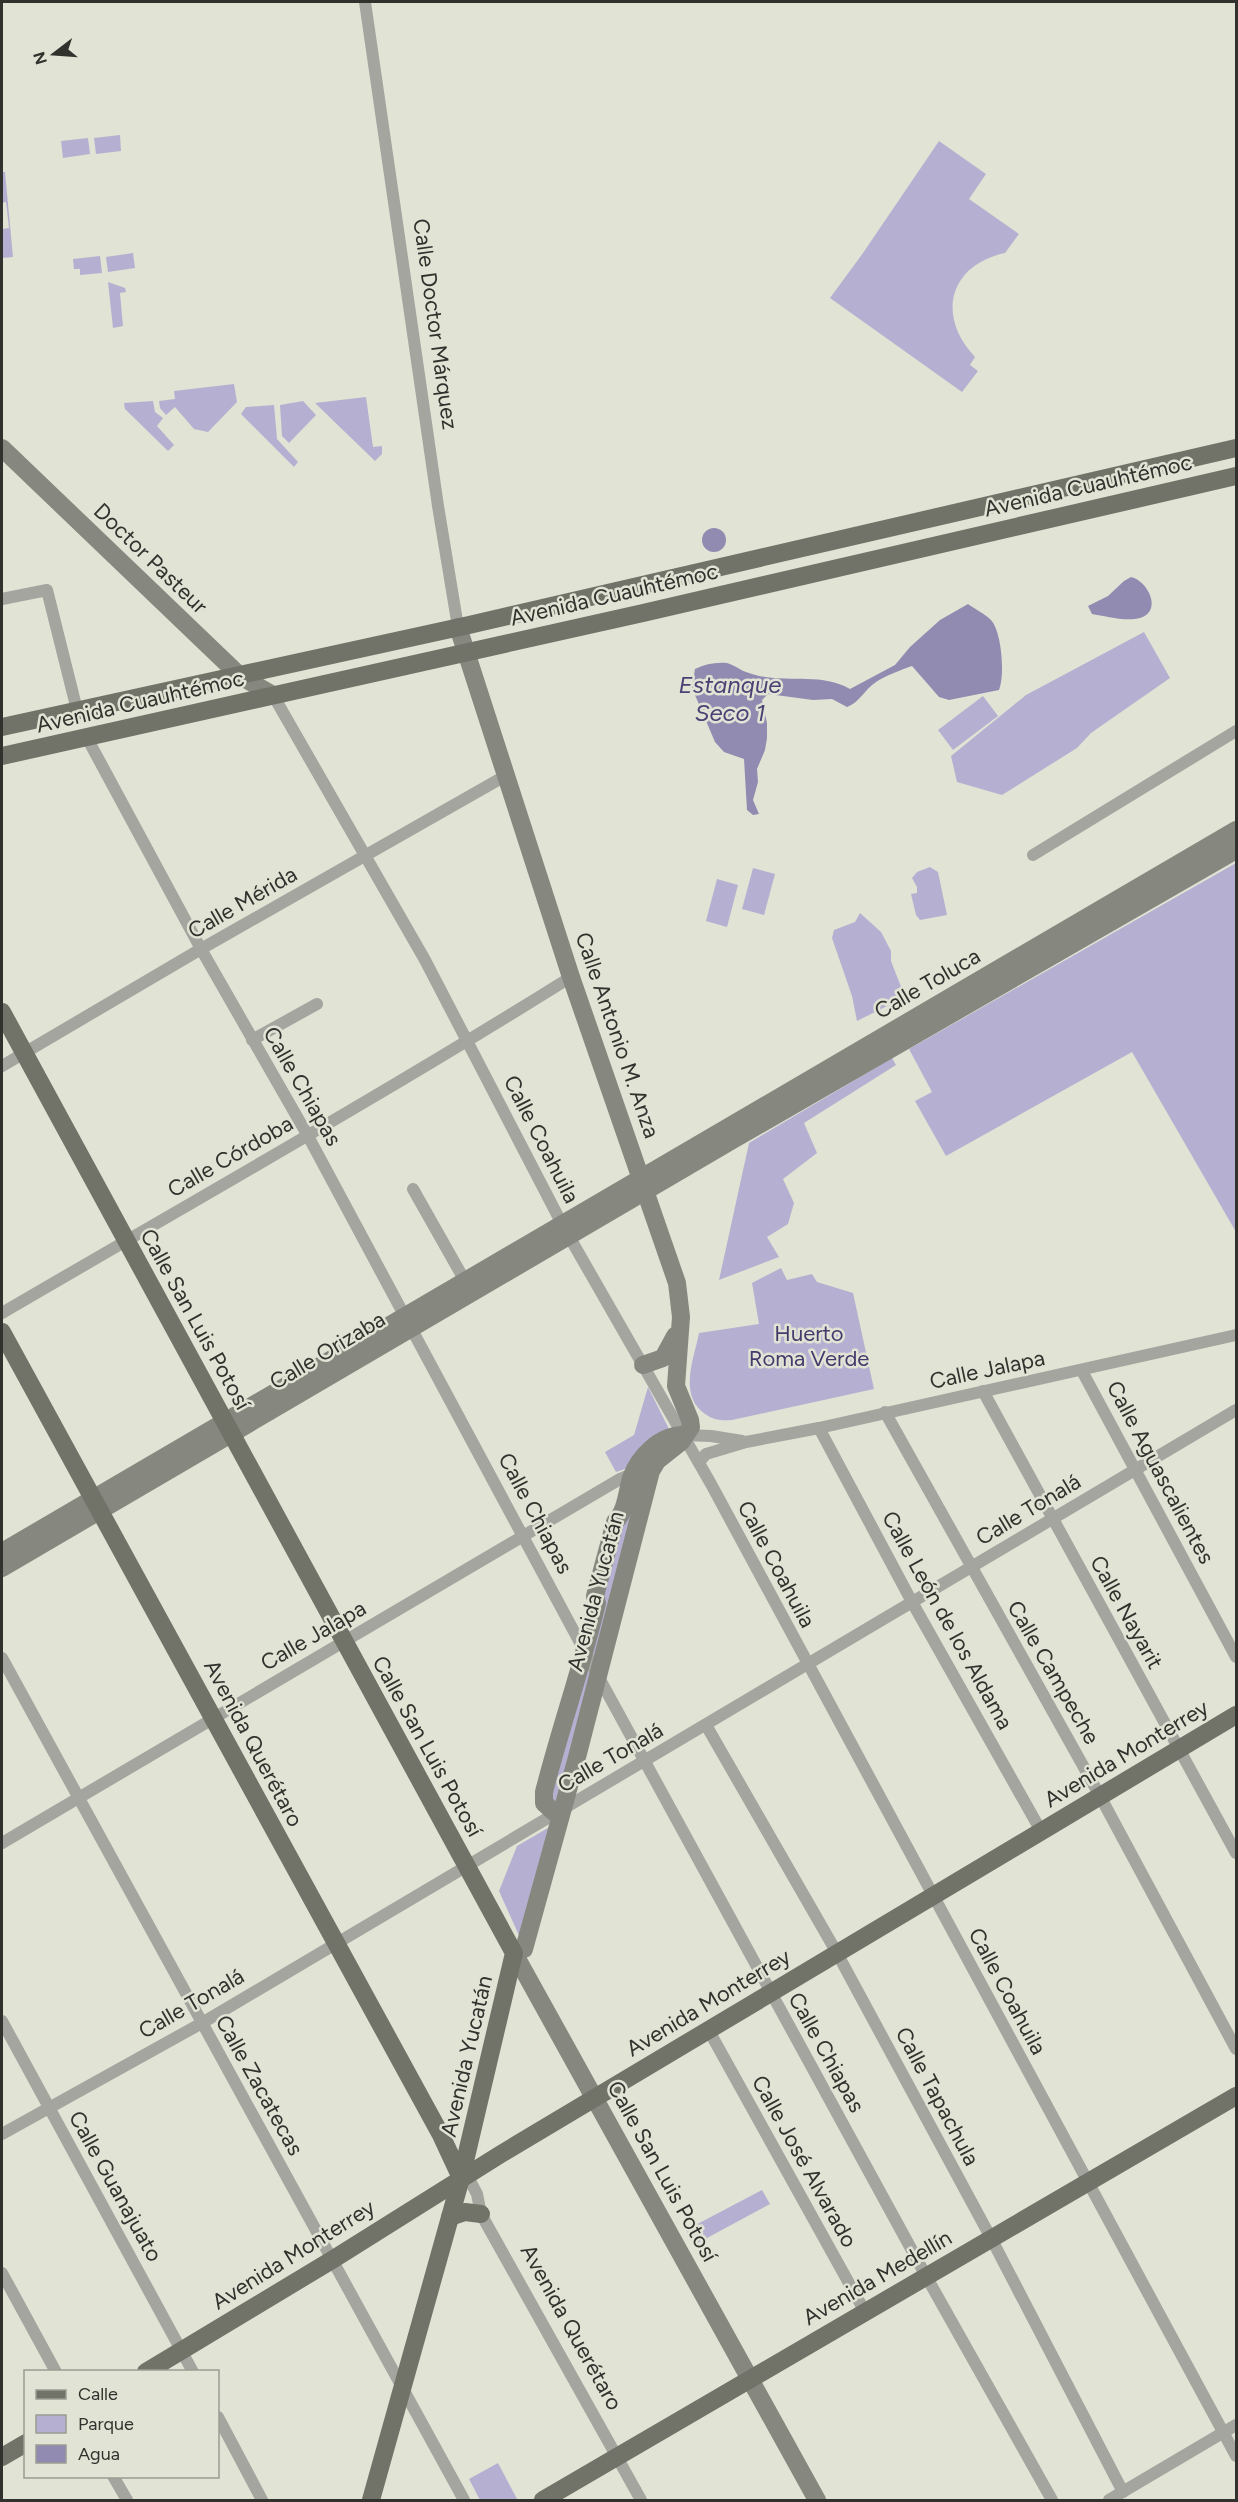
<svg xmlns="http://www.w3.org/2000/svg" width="1238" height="2502" viewBox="0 0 1238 2502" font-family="Figtree,sans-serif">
<rect width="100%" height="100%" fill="#e1e3d5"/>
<g fill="#b5b0d1">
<polygon points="120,135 121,151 96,154 94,138"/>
<polygon points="88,138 90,154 63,158 61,141"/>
<path d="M939 141 986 174 969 199 1019 234 1005 253C949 265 936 316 975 357L970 365 978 371 962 392 830 298 863 253Z"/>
<polygon points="2,172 5,172 13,257 2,258 2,229 9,228 6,202 2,203"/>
<polygon points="133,253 135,268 108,272 106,257"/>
<polygon points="100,256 102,273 80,275 80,269 74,269 73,259"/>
<polygon points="108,282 125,288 126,292 120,293 123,326 113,328"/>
<polygon points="234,384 237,402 208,432 194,429 175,407 166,415 160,408 159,401 175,399 174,391"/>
<polygon points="366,397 373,447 382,446 382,454 375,461 315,403"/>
<polygon points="153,401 155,412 163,418 157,426 174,445 168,451 125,409 124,403"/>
<polygon points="303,401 316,415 289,443 282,436 280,405"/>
<polygon points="274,405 277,439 298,462 294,467 241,414 246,407"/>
<polygon points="1144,632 1170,678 1091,733 1077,748 1002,795 957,782 951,756 1026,695"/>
<polygon points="983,696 998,716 953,750 938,730"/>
<polygon points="1236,863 1236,1232 1132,1052 946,1156 915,1101 932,1092 909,1049"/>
<polygon points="930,867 938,872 947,915 920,920 916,915 911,894 917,893 917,887 912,878 917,872"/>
<polygon points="753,868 775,874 764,915 742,909"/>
<polygon points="717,879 738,885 727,927 706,921"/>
<polygon points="860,913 881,932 891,951 891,961 905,997 857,1021 852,996 832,938 834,930 855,922"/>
<polygon points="892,1058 896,1065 804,1123 817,1153 783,1179 794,1203 788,1224 767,1237 779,1257 719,1280 749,1143"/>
<path d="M781 1268 787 1280 812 1274 817 1282 853 1293 874 1389 732 1420C722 1421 713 1420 705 1414 678 1395 694 1359 699 1333L759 1324 752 1283Z"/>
<polygon points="648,1387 670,1431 625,1469 616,1472 605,1452 634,1435"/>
<polygon points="640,1481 595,1661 588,1651 617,1526"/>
<polygon points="586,1660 593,1673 557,1807 545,1801"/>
<polygon points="553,1825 521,1940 499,1891 517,1846"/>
<polygon points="762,2190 770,2204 694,2245 686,2230"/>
<polygon points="498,2463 517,2499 480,2500 469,2479"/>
</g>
<g fill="#928bb1">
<circle cx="714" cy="540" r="12"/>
<path d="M1131 577C1148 581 1163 611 1140 618 1126 622 1105 616 1092 614L1088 606 1108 596 1124 581Z"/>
<path d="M968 604C975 609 985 614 991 620 1002 632 1005 676 999 690L949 700 939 697 912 666C901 670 885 676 876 682 865 689 859 703 847 707L832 699 813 700 768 694 762 700 767 723V738L765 750 757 769 758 782 753 800 759 814 753 815 747 810 744 759 724 752 715 742 692 688 695 669C705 664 716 662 727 663 735 665 741 671 749 673 782 685 819 671 850 689L895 665 910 647 940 620Z"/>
</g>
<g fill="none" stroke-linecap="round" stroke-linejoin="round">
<g stroke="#a4a59f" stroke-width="12">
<polyline points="365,2 438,506 458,627"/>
<polyline points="2,599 47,590 77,710"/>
<polyline points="273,695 425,960 562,1224 711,1484 1236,2456"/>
<polyline points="86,736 201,949 308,1136 585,1652 926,2276 1052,2500"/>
<polyline points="1033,855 1236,731"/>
<polyline points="252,1040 317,1004"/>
<polyline points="2,1066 201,949 505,776"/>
<polyline points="413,1189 465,1281"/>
<path d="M2 1313C192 1202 384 1094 571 977"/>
<polyline points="1082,1371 1236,1657"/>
<polyline points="983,1391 1236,1853"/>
<polyline points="885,1412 1100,1796 1236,2049"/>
<polyline points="819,1428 912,1602 1041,1831"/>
<polyline points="684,1435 711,1436 742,1441"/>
<polyline points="699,1462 706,1454 746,1442 819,1428 1236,1335"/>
<polyline points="2,1658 464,2500"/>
<polyline points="706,1725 837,1953 991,2238 1123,2492"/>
<polyline points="2,1843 620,1479 627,1476 636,1476"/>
<polyline points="2,2021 193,2372"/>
<polyline points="708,2029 865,2312"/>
<polyline points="2,2134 202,2023 1236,1410"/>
<polyline points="467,2175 477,2194 481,2214 641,2500"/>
<polyline points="2,2273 56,2372"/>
<polyline points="218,2417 262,2500"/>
<polyline points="113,2476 127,2500"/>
<polyline points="1109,2500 1236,2425"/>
</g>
<g stroke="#86887f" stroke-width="18">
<polyline points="2,448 240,676 273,695"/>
<polyline points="458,627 571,977 677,1283 681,1317 676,1386 690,1420 691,1427 681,1442 657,1461 651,1471 576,1761 524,1949 514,1953 817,2500"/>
<polyline points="643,1365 663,1358 675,1336"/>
<polyline points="2,1552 1236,830"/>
<polyline points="2,1568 736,1138 1236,850"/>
<path d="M555 1813 544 1803V1792C560 1729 582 1667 597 1603L595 1596 615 1522C626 1512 627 1492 631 1478 639 1456 660 1435 684 1435"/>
</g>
<g stroke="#717368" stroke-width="18">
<polyline points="2,727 469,625 1236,448"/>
<polyline points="2,756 643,613 1236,476"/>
<polyline points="2,1012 514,1953 461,2178 371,2500"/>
<polyline points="2,1332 441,2135 461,2178"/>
<polyline points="450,2217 465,2212 481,2214"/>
<polyline points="146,2372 332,2260 501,2154 1236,1715"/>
<polyline points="2,2457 26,2443"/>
<polyline points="543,2500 1236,2096"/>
</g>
</g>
<g text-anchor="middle" stroke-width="5" stroke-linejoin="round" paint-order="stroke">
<g font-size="22" fill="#31322d" stroke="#e1e3d5">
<text transform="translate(436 324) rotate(82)" y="8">Calle Doctor Márquez</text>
<text transform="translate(1088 485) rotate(-13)" y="8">Avenida Cuauhtémoc</text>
<text transform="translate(151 558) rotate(44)" y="8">Doctor Pasteur</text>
<text transform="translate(614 594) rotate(-13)" y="8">Avenida Cuauhtémoc</text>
<text transform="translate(140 701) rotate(-13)" y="8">Avenida Cuauhtémoc</text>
<text transform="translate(242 902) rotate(-30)" y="8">Calle Mérida</text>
<text transform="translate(927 983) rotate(-30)" y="8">Calle Toluca</text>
<text transform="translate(618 1035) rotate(71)" y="8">Calle Antonio M. Anza</text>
<text transform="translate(303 1086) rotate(60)" y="8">Calle Chiapas</text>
<text transform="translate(542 1139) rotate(63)" y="8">Calle Coahuila</text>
<text transform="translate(230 1156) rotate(-30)" y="8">Calle Córdoba</text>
<text transform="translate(196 1319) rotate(61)" y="8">Calle San Luis Potosí</text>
<text transform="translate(327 1350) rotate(-31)" y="8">Calle Orizaba</text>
<text transform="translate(987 1369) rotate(-12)" y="8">Calle Jalapa</text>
<text transform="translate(1161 1472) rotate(62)" y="8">Calle Aguascalientes</text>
<text transform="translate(1028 1509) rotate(-31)" y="8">Calle Tonalá</text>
<text transform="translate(536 1513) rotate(62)" y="8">Calle Chiapas</text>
<text transform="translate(777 1564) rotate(62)" y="8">Calle Coahuila</text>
<text transform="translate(595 1591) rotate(-75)" y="8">Avenida Yucatán</text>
<text transform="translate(1127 1612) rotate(61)" y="8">Calle Nayarit</text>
<text transform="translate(948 1620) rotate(61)" y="8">Calle León de los Aldama</text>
<text transform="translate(313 1635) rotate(-30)" y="8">Calle Jalapa</text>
<text transform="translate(1054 1672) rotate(60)" y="8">Calle Campeche</text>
<text transform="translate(254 1743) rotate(62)" y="8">Avenida Querétaro</text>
<text transform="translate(428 1746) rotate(61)" y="8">Calle San Luis Potosí</text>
<text transform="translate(1126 1753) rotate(-31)" y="8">Avenida Monterrey</text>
<text transform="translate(610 1757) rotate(-30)" y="8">Calle Tonalá</text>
<text transform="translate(1008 1991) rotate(62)" y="8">Calle Coahuila</text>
<text transform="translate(708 2002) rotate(-31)" y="8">Avenida Monterrey</text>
<text transform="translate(191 2003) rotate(-30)" y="8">Calle Tonalá</text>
<text transform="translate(827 2052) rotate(61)" y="8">Calle Chiapas</text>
<text transform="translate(466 2056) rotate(-77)" y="8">Avenida Yucatán</text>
<text transform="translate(260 2085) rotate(61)" y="8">Calle Zacatecas</text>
<text transform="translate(938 2096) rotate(62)" y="8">Calle Tapachula</text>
<text transform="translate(805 2161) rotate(61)" y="8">Calle José Alvarado</text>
<text transform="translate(663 2171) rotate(61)" y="8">Calle San Luis Potosí</text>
<text transform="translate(116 2186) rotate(61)" y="8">Calle Guanajuato</text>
<text transform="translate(293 2254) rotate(-32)" y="8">Avenida Monterrey</text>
<text transform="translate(877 2277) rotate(-30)" y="8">Avenida Medellín</text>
<text transform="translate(572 2327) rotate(61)" y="8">Avenida Querétaro</text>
</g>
<g font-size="22" fill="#463a6d" stroke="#e1e3d5">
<text x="809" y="1341">Huerto<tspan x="809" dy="25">Roma Verde</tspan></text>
</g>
<g font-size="24" font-style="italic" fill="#4c4175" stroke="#e1e3d5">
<text x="730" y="693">Estanque<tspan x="730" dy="28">Seco 1</tspan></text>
</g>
</g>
<rect width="1238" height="2502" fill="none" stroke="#31322d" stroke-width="6"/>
<rect x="24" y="2370" width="195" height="108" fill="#e1e3d5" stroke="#9b9c92" stroke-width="1.5"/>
<rect x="36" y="2390" width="30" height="9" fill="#717368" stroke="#9b9c92" stroke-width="1.5"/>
<text x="78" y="2400" font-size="18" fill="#31322d">Calle</text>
<rect x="36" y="2415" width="30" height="18" fill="#b5b0d1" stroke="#9b9c92" stroke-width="1.5"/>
<text x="78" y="2430" font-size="18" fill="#31322d">Parque</text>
<rect x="36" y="2445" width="30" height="18" fill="#928bb1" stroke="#9b9c92" stroke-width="1.5"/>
<text x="78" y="2460" font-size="18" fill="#31322d">Agua</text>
<g transform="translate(54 54) rotate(253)" stroke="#e1e3d5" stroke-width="4.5" paint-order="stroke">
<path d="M0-4.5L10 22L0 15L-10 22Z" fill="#31322d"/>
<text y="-9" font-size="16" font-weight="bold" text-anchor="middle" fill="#31322d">N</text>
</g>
</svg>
